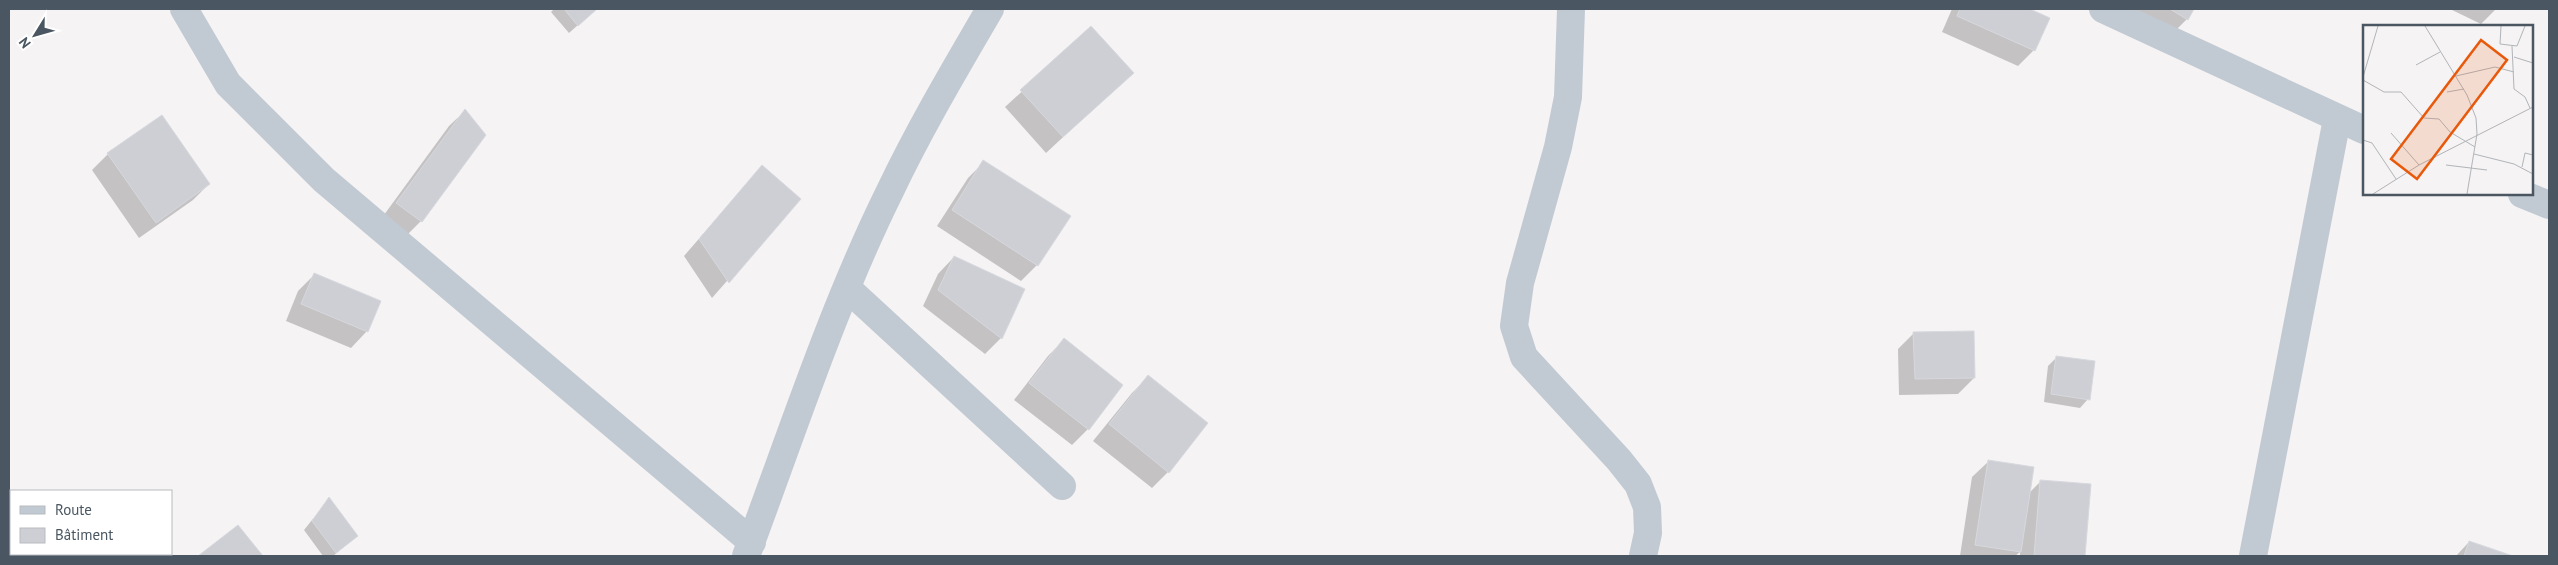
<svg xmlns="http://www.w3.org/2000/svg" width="2558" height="565" viewBox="0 0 2558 565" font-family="'PT Sans',sans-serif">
<rect width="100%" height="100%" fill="#f5f3f3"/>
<g fill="#0003">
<polygon points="554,9 596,9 569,33 551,12"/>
<polygon points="1952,9 2027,9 2048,18 2034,50 2018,66 1942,32"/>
<polygon points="2127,9 2193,9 2187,19 2171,35"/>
<polygon points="2450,9 2496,9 2481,24"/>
<polygon points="1091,28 1132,73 1046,153 1005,107"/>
<polygon points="465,111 421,221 405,237 381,219 449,126"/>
<polygon points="108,154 209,184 193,200 139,238 92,170"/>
<polygon points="984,162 1037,265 1021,281 937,226 968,178"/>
<polygon points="762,166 799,199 712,298 684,256"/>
<polygon points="954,257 1001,338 985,354 923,306 938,274"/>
<polygon points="314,275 367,331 351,348 286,321 298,291"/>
<polygon points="1914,333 1974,378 1958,394 1899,395 1898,349"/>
<polygon points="1064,340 1122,385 1088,429 1072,445 1014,400 1048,356"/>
<polygon points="2057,357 2088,399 2080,408 2044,402 2048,366"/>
<polygon points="1148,377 1168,472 1152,488 1093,441 1132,393"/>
<polygon points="1989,461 2029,493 2041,481 2090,485 2084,556 2020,556 2020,552 2015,556 1960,556 1972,477"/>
<polygon points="329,499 357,536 333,556 323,556 304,530"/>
<polygon points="238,527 261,556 200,556"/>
<polygon points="2469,542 2509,556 2456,556"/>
</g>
<g fill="#cdcfd5" stroke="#d7d9de">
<polygon points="564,9 597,9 578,26"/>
<polygon points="1960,9 2030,9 2050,18 2035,51 1957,16"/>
<polygon points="2170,9 2194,9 2188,20"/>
<polygon points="1091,26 1134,73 1063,137 1020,90"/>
<polygon points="465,109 486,135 422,222 396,203"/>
<polygon points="162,115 210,184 156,223 107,153"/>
<polygon points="983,160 1071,216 1038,266 952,210"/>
<polygon points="762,165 801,199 729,283 699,239"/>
<polygon points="954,256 1025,289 1002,339 938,290"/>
<polygon points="314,273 381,301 368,332 301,304"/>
<polygon points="1974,331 1975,378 1915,379 1913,332"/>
<polygon points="1064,338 1123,385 1089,430 1029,383"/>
<polygon points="2056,356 2095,361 2090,400 2051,394"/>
<polygon points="1148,375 1208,423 1169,473 1109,424"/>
<polygon points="1988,460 2034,467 2021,552 1975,545"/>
<polygon points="2040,480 2091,484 2085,556 2034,556"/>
<polygon points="329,497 358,536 336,553 312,521"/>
<polygon points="238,525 263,556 198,556"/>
<polygon points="2469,541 2513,556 2464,556"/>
</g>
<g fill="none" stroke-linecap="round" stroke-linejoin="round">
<g stroke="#c1cad2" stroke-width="28">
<polyline points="184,9 228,84 324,180 752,542"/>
<polyline points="1571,9 1568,97 1558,147 1520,283 1514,326 1524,357 1619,460 1638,484 1647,507 1648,533 1643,556"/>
<polyline points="2103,9 2364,130"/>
<polyline points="2522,194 2549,205"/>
<polyline points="847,288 1062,486"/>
<path d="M746 556C791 436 833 306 890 191 920 128 955 69 990 9"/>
<polyline points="2253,556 2337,119"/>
</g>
</g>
<g transform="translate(2363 25)">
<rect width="170" height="170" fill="#f5f3f3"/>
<path fill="none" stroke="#b1b4b9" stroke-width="1" d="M62 1 104 70 113 93 114 109 104 169M138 1 137 19 154 21 162 1M149 21 151 64 162 72 167 83M151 32 170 38M53 40 77 27M93 51 132 42 151 47M0 52 15 1M0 55 21 67H38L61 93 76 94 87 107 112 122M84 67 101 64M28 108 56 140M0 115 9 118 33 154M111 129 151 139 170 149M83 140 124 145M159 142 162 128 170 130M10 169 56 140 170 82"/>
<path fill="#e8590c" fill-opacity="0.15" stroke="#e8590c" stroke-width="2.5" d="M118 15 144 35 54 154 28 134Z"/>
<rect width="170" height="170" fill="none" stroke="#4a5661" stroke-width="2.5"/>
</g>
<rect width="2558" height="565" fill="none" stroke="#4a5661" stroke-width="20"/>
<rect x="10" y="490" width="162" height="65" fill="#ffffff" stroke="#b7bbc0"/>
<rect x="20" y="506" width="25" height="8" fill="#c1cad2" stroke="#b7bbc0"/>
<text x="55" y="515" font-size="15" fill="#4a5661">Route</text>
<rect x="20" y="528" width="25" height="15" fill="#cdcfd5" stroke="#b7bbc0"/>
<text x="55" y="540" font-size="15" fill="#4a5661">Bâtiment</text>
<g transform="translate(35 35) rotate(233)" stroke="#ffffff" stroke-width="4" paint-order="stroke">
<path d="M0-4L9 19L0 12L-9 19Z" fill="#4a5661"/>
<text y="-8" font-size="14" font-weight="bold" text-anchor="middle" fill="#4a5661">N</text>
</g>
</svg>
